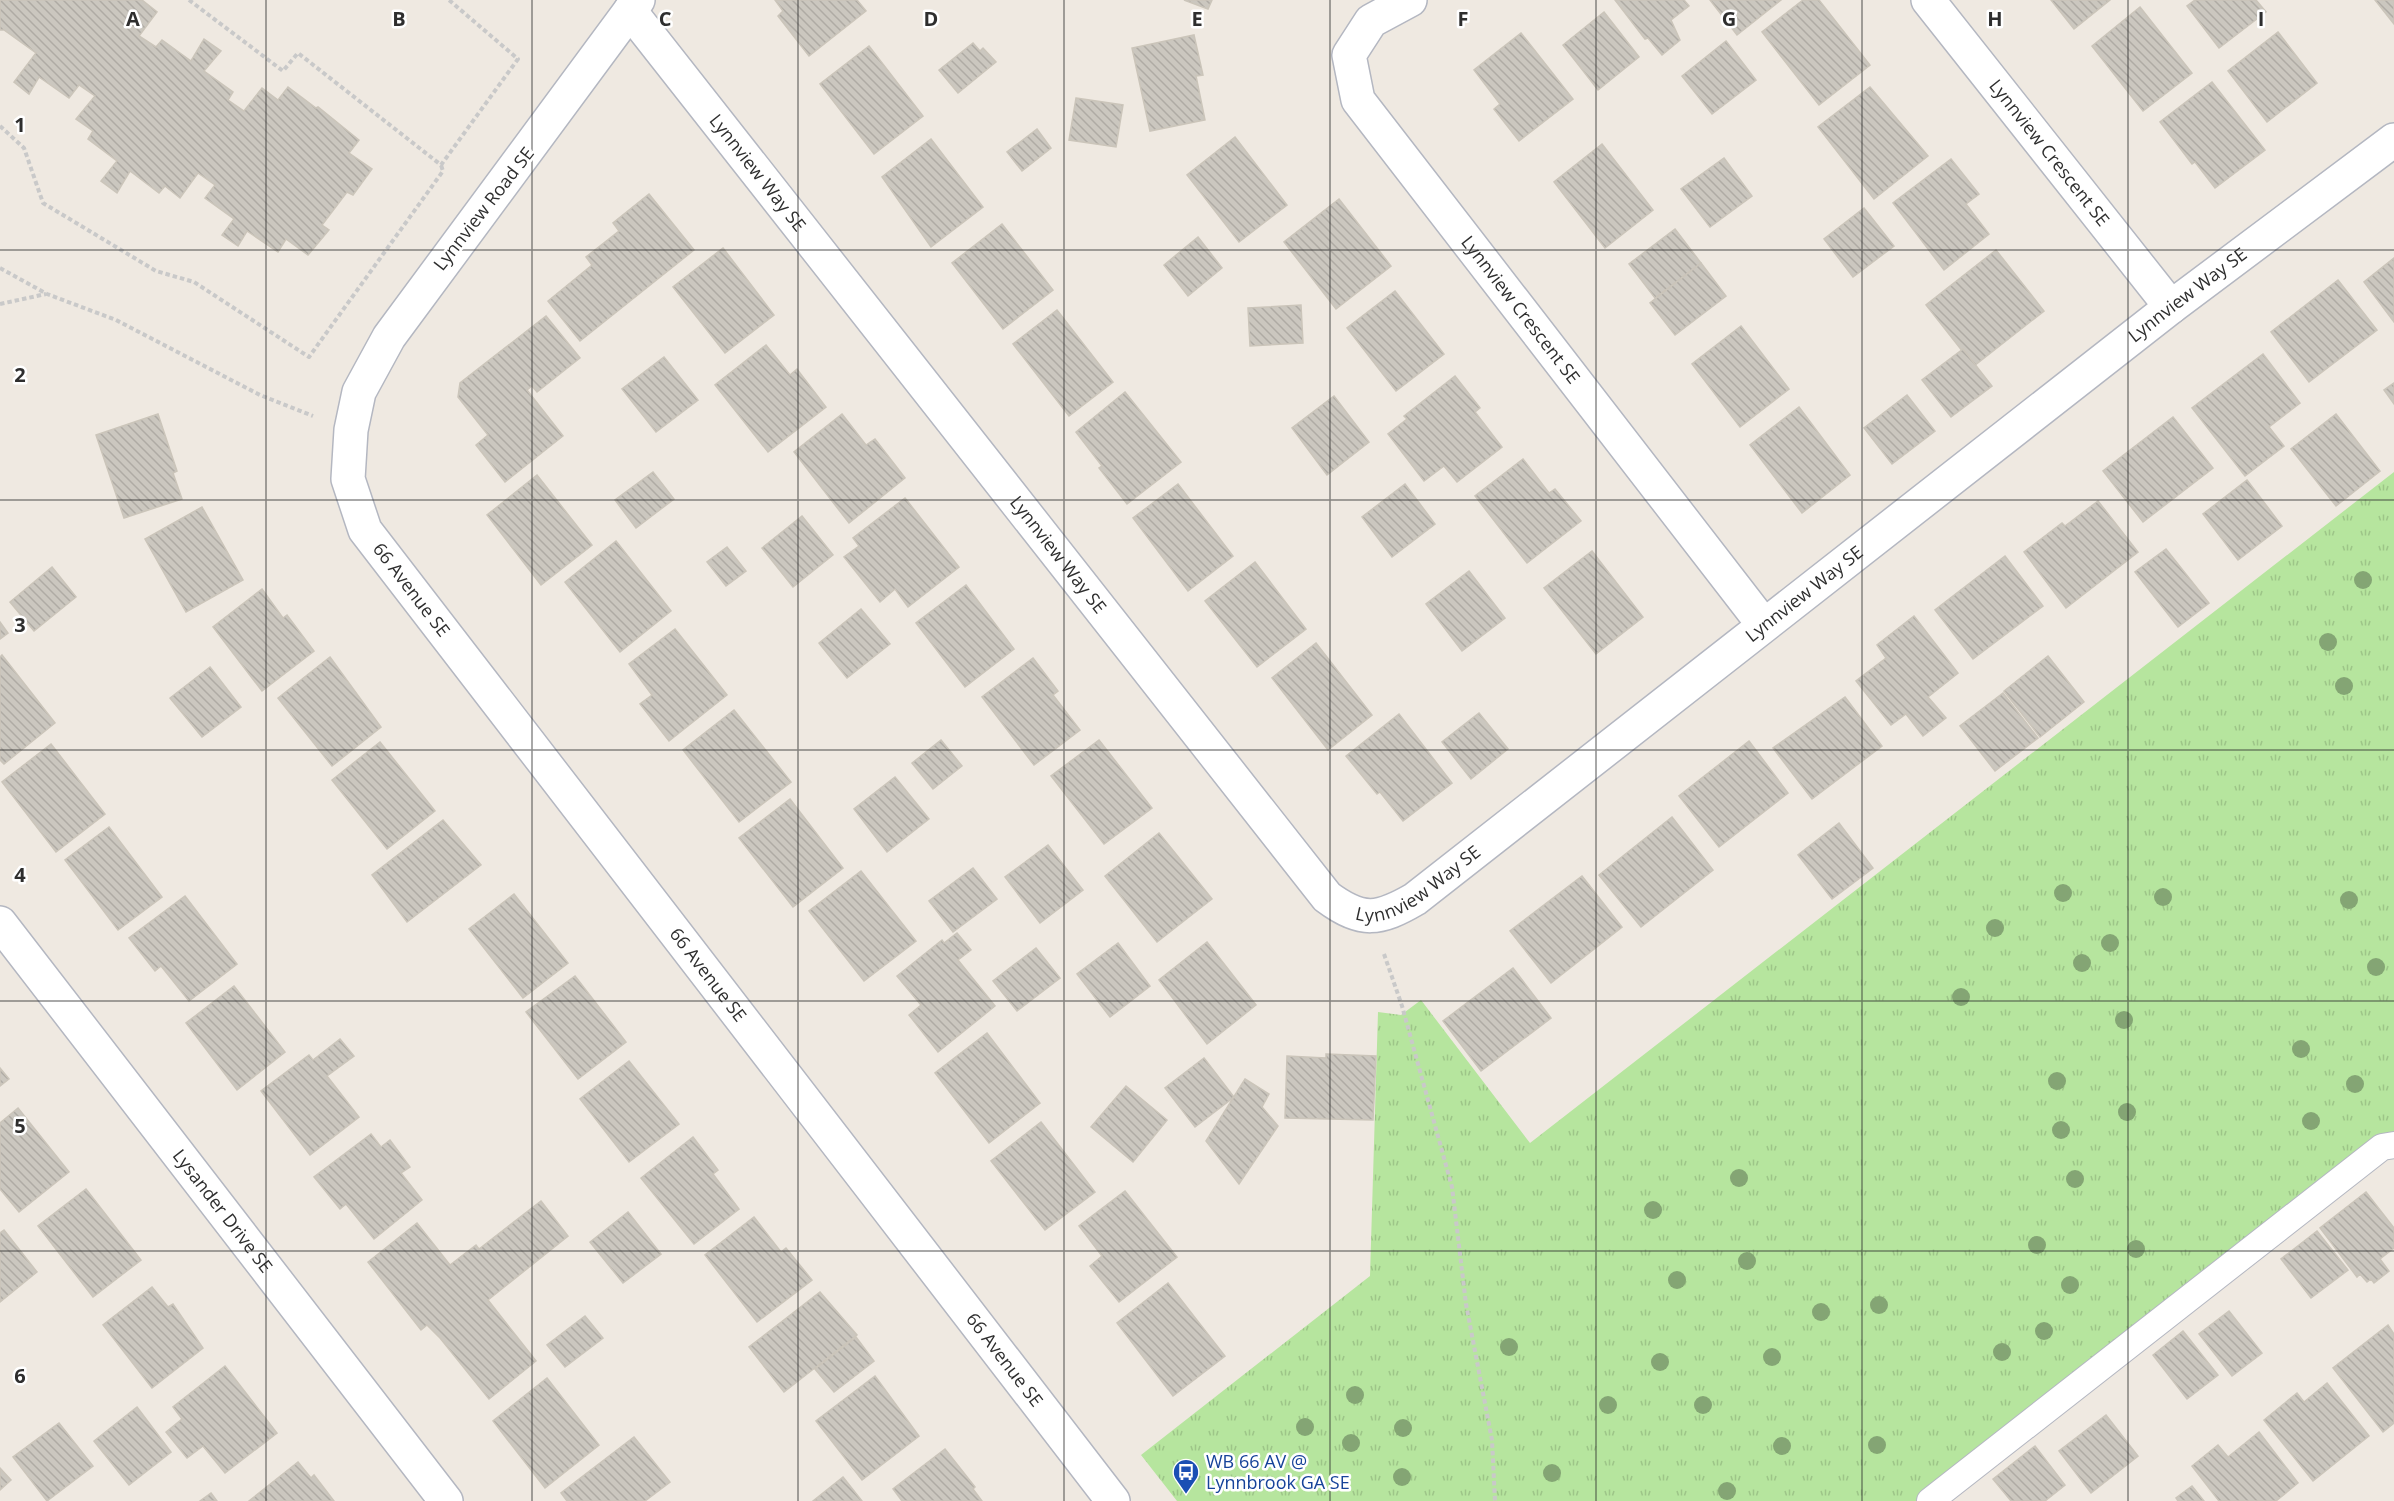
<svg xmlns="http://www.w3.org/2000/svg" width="2394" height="1501" viewBox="0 0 2394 1501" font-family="'Open Sans',sans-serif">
<defs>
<pattern id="park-tufts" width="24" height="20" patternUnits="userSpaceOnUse" patternTransform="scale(1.5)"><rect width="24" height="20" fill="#b6e59e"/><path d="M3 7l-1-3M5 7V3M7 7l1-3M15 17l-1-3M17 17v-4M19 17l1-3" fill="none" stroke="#9dc588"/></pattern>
<pattern id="building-back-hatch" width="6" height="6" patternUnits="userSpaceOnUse" patternTransform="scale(1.5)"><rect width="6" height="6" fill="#cbc7bf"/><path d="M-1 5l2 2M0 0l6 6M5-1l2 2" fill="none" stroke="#afaba4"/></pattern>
</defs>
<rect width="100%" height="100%" fill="#efe9e1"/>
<polygon fill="url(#park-tufts)" points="2394,472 2394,1144 1934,1501 1177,1501 1141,1455 1370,1276 1378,1012 1401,1015 1421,1000 1530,1143"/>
<g fill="url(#building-back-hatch)" stroke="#cbc5ba" stroke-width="1.5">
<polygon points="0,0 142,0 157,12 139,36 156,47 162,40 191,61 204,39 221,51 204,71 233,92 228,100 244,111 262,88 278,100 288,87 316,108 318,107 359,140 349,153 372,169 353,195 347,192 322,225 329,230 308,255 286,239 278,252 247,231 238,246 222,235 234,219 205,198 215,185 198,173 180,198 165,186 159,193 130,171 117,193 101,181 117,161 88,139 93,131 76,119 95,96 79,85 69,98 39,77 29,94 14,82 36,53 4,30 0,30"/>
<polygon points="775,0 857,0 866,11 809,56 778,16 783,11"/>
<polygon points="1184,0 1212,0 1208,9"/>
<polygon points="1615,0 1684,0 1689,6 1671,20 1680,40 1662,55 1648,38 1645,39"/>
<polygon points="1710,0 1781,0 1737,35"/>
<polygon points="1803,0 1819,0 1870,65 1819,105 1762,32"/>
<polygon points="2051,0 2110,0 2074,29"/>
<polygon points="2195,0 2256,0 2266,12 2219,48 2187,6"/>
<polygon points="2394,0 2394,24 2375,0"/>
<polygon points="2140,7 2192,73 2143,111 2092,46"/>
<polygon points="1604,12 1639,57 1598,90 1563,45"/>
<polygon points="2278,32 2317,83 2267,122 2228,71"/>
<polygon points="1521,33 1573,99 1519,141 1494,109 1500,104 1474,70"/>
<polygon points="1194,35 1203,75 1196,76 1205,120 1150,131 1132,48"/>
<polygon points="1726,41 1756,80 1712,114 1682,76"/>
<polygon points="973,43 980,51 983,48 996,62 958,93 939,70"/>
<polygon points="869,46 923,116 874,154 820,84"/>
<polygon points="2212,82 2265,150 2215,188 2195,162 2192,164 2160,122"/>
<polygon points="1870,87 1928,156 1874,199 1818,127"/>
<polygon points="1076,98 1123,105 1116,147 1069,140"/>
<polygon points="1037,129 1051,148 1022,171 1007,152"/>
<polygon points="1235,137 1287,205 1239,242 1187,175"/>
<polygon points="931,139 983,207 931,247 882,177"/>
<polygon points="1602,144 1653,210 1605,248 1554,182"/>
<polygon points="1724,158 1752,196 1710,227 1681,189"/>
<polygon points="1951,159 1979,194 1966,204 1989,234 1944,270 1893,203"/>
<polygon points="649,194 694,250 580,341 548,301 592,265 586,257 619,231 613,223"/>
<polygon points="1339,199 1391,266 1336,309 1284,242"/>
<polygon points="1864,208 1894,246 1853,277 1824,239"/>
<polygon points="1002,224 1053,290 1003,329 952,263"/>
<polygon points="1675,229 1701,263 1655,298 1629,264"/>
<polygon points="1198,237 1222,268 1188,296 1164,265"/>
<polygon points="723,248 774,315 725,353 673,287"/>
<polygon points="1996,250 2044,311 1974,366 1926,305"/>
<polygon points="2394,258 2394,322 2364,282"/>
<polygon points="1701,263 1726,296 1675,335 1650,303"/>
<polygon points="2338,280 2377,330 2309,382 2271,332"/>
<polygon points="1395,291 1444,354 1396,391 1347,328"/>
<polygon points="1301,305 1303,343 1250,346 1248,308"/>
<polygon points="1057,310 1113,382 1069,416 1013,344"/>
<polygon points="546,316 580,358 537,392 532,386 527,390 563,436 505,482 476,445 488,435 458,397 460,383"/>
<polygon points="1741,326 1789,389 1740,427 1692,364"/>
<polygon points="766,345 790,375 797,369 826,407 768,452 715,385"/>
<polygon points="1963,349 1992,386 1951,417 1922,380"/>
<polygon points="2263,354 2300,403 2269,427 2284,446 2245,476 2192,408"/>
<polygon points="664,357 698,400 656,432 622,389"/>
<polygon points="1455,376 1480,408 1475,412 1502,447 1457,482 1444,466 1424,481 1388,434 1407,419 1404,416"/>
<polygon points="2394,383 2394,404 2384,390"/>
<polygon points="1125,392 1181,462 1127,504 1099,468 1102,466 1076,432"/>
<polygon points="1907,395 1935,431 1892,464 1864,428"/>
<polygon points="1334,396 1369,442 1327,475 1292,428"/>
<polygon points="1799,407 1850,475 1802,513 1750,445"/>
<polygon points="158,414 177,471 173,473 182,499 124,518 96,435"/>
<polygon points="842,414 866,445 875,439 905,478 849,523 794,452"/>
<polygon points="2336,414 2380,471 2336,506 2291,449"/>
<polygon points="2173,417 2213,468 2143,522 2103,471"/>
<polygon points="1523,459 1549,493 1555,489 1581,521 1527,563 1475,496"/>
<polygon points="653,472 674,499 636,528 615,500"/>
<polygon points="537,475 592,545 541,585 487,515"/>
<polygon points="2247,480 2282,526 2238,560 2203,514"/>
<polygon points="1178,484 1233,556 1188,591 1133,518"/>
<polygon points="1405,484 1435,524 1392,557 1362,517"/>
<polygon points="905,498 959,567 908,607 895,589 880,602 844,557 859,546 853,538"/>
<polygon points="2098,501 2138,552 2066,608 2024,552 2062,523 2065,526"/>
<polygon points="202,507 243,580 186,612 145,539"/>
<polygon points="802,516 833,555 793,587 762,548"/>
<polygon points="616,541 671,611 620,652 565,582"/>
<polygon points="727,547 746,571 726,586 707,562"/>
<polygon points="2166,549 2209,603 2178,627 2135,572"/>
<polygon points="1592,551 1643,617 1596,654 1544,588"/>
<polygon points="2005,556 2043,606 1973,659 1935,610"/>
<polygon points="1255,562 1306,629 1257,667 1205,601"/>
<polygon points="52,567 76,597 34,631 10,602"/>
<polygon points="1469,571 1505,618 1462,651 1426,604"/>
<polygon points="966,585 1014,649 965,687 916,623"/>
<polygon points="262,589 283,618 287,615 314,651 262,691 213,627"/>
<polygon points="861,609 890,644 847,678 819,643"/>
<polygon points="1914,616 1958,673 1928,697 1946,718 1923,736 1906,714 1891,725 1856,681 1886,658 1877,645"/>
<polygon points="0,622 8,633 0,639"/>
<polygon points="675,629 727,695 669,741 640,704 652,695 629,664"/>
<polygon points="1316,643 1372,715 1328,750 1272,678"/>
<polygon points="2,655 55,723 4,764 0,760 0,657"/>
<polygon points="2048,656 2084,702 2040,737 2004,691"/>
<polygon points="330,657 381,727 332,766 278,698"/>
<polygon points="1033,658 1058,691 1053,695 1080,730 1034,765 982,697"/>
<polygon points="210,667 241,707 202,737 170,698"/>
<polygon points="2003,693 2038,738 1995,771 1960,726"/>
<polygon points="1845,697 1882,746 1812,799 1773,748"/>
<polygon points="734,710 791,782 739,822 683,750"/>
<polygon points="1479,713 1508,749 1471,779 1442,742"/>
<polygon points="1399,714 1452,783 1403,821 1380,792 1377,794 1346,756"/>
<polygon points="941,740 962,766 933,789 912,763"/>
<polygon points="1099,740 1152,808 1104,844 1051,776"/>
<polygon points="1749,741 1788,793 1719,847 1679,796"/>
<polygon points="380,742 435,811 387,849 332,780"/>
<polygon points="51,744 105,814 56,852 2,782"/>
<polygon points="895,777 929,819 887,852 854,809"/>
<polygon points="790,799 843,868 793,907 739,838"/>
<polygon points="1672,817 1713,870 1641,927 1599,875"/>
<polygon points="443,820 481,865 407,922 372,875"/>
<polygon points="1839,823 1873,868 1832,899 1798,855"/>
<polygon points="109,827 162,897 118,930 65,860"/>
<polygon points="1159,833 1212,899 1157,942 1105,876"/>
<polygon points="1048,845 1083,890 1040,923 1005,877"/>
<polygon points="973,868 997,899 953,932 929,901"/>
<polygon points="861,871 916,941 864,981 809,911"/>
<polygon points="1582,876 1622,927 1551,983 1510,931"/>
<polygon points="514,894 568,963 523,998 469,929"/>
<polygon points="185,896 237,964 189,1001 161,966 155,971 129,938"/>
<polygon points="957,933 971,950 958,960 995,1006 938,1052 909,1015 921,1005 897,976 942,940 944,943"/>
<polygon points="1207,942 1256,1005 1207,1044 1159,980"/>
<polygon points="1118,943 1150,986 1110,1017 1077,974"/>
<polygon points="1036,948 1060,978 1017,1011 993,981"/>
<polygon points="1513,968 1551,1018 1481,1071 1443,1021"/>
<polygon points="575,976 626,1042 578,1079 526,1012"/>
<polygon points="234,986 285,1052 237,1090 186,1023"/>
<polygon points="987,1033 1040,1103 989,1143 935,1073"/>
<polygon points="340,1039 354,1056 327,1076 359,1117 310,1155 261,1091 309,1055 313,1060"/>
<polygon points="1326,1054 1376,1056 1373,1120 1285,1118 1287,1056 1326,1058"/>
<polygon points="1204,1058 1234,1097 1195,1127 1165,1088"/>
<polygon points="629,1061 679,1124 629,1162 580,1099"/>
<polygon points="0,1068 9,1079 0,1086"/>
<polygon points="1245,1079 1269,1094 1262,1107 1278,1126 1239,1184 1206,1141"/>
<polygon points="1126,1086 1167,1120 1133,1162 1091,1127"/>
<polygon points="18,1108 69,1172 19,1212 0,1189 0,1123"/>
<polygon points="1041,1122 1095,1192 1045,1230 991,1161"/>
<polygon points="371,1134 381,1147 390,1140 410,1167 401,1173 422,1200 374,1239 346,1204 340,1209 314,1177"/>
<polygon points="693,1137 718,1170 713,1174 739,1209 694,1244 641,1178"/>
<polygon points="86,1189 141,1260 93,1297 38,1226"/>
<polygon points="1125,1191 1177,1257 1119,1302 1090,1266 1102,1256 1079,1226"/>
<polygon points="2366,1192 2394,1228 2394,1248 2380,1259 2389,1271 2374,1283 2371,1279 2367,1282 2360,1274 2357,1277 2320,1228"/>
<polygon points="541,1201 568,1236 488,1300 536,1361 489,1399 440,1338 427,1325 421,1330 368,1262 417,1223 450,1265 476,1245 479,1249"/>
<polygon points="628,1212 661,1254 623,1283 590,1242"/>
<polygon points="754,1217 781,1252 786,1248 812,1280 757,1322 705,1255"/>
<polygon points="4,1230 37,1272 0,1302 0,1233"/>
<polygon points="2317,1231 2348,1270 2311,1298 2281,1259"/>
<polygon points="1168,1283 1225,1356 1173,1396 1117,1323"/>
<polygon points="152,1287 168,1307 173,1304 203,1348 152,1388 103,1325"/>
<polygon points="820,1292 857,1335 784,1392 749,1347"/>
<polygon points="2229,1311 2262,1353 2232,1376 2199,1334"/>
<polygon points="585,1316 603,1338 565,1367 547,1345"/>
<polygon points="2388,1325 2394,1334 2394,1423 2383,1432 2333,1368"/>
<polygon points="2183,1331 2218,1375 2187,1399 2153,1355"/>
<polygon points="856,1337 874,1361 834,1392 815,1369"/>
<polygon points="225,1366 277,1433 225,1473 203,1446 187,1458 166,1432 182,1419 173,1407"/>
<polygon points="875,1376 919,1436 862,1480 816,1421"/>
<polygon points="547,1378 599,1445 545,1488 493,1421"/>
<polygon points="2327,1383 2369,1436 2313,1481 2264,1420 2297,1393 2304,1402"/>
<polygon points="137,1407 171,1452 129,1485 94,1441"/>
<polygon points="2106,1415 2138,1456 2091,1493 2059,1451"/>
<polygon points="59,1423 93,1466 47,1501 13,1457"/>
<polygon points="2259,1432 2298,1483 2276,1501 2219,1501 2192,1466 2218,1445 2228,1457"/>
<polygon points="634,1437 670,1482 645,1501 567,1501 561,1493"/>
<polygon points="2035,1446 2065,1485 2045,1501 2011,1501 1993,1479"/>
<polygon points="945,1449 975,1487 973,1489 982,1501 902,1501 893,1489"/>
<polygon points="298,1462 311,1478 314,1475 334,1501 249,1501"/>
<polygon points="0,1468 11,1480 0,1490"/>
<polygon points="843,1477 862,1501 813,1501"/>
<polygon points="2192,1486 2204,1501 2178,1501 2176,1498"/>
<polygon points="211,1493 217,1501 200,1501"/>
</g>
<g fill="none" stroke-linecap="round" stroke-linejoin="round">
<g stroke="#b4b7c1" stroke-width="28">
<polyline id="service" points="1930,1501 2382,1147 2394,1145"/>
</g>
<g stroke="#b4b7c1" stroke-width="36">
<g id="minor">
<path id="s1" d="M638 0 389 337 359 392 351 430 348 479 365 530 1113 1501"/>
<path id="s2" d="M1410 0 1371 21 1349 55 1358 100 1763 624"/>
<path id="s3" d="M1928 0 2171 307"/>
<path id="s4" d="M630 11 1327 897C1362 923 1379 920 1415 899L2171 307 2394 140"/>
<path id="s5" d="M0 923 446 1501"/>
</g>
</g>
<g stroke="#c9c9c9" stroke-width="4" stroke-dasharray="4.5 3" stroke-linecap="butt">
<polyline points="189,0 283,71 298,53 441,165 518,59 449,0"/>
<polyline points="0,126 24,148 43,203 156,271 194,282 309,357 443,171 441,165"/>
<polyline points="0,268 47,294 116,320 260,395 313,416"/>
<polyline points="0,304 46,294"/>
<polyline points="1384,954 1402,1006 1452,1187 1466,1304 1492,1440 1495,1501"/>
</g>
<use href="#service" stroke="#fff" stroke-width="26"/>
<use href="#minor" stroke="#fff" stroke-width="33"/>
</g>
<g fill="#84a574">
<circle cx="2363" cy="580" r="9"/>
<circle cx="2328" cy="642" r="9"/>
<circle cx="2344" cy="686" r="9"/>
<circle cx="2063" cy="893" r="9"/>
<circle cx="2163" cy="897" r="9"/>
<circle cx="2349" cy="900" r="9"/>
<circle cx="1995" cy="928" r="9"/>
<circle cx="2110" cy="943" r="9"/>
<circle cx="2082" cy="963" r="9"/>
<circle cx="2376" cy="967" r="9"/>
<circle cx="1961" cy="997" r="9"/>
<circle cx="2124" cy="1020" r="9"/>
<circle cx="2301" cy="1049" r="9"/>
<circle cx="2057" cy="1081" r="9"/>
<circle cx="2355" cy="1084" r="9"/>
<circle cx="2127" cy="1112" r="9"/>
<circle cx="2311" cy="1121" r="9"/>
<circle cx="2061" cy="1130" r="9"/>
<circle cx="1739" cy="1178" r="9"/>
<circle cx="2075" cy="1179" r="9"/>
<circle cx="1653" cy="1210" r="9"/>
<circle cx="2037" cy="1245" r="9"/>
<circle cx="2136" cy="1249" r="9"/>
<circle cx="1747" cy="1261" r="9"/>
<circle cx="1677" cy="1280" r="9"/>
<circle cx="2070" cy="1285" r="9"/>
<circle cx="1879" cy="1305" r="9"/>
<circle cx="1821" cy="1312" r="9"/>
<circle cx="2044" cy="1331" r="9"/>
<circle cx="1509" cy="1347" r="9"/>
<circle cx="2002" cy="1352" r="9"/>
<circle cx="1772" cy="1357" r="9"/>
<circle cx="1660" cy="1362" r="9"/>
<circle cx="1355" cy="1395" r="9"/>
<circle cx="1608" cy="1405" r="9"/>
<circle cx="1703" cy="1405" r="9"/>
<circle cx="1305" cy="1427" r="9"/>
<circle cx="1403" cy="1428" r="9"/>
<circle cx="1351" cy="1443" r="9"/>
<circle cx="1877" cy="1445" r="9"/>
<circle cx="1782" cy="1446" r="9"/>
<circle cx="1552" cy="1473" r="9"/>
<circle cx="1402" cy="1477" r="9"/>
<circle cx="1727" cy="1491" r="9"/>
</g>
<path fill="none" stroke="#2e2e2e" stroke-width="1.5" stroke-opacity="0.55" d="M266 0V1501M532 0V1501M798 0V1501M1064 0V1501M1330 0V1501M1596 0V1501M1862 0V1501M2128 0V1501M0 250H2394M0 500H2394M0 750H2394M0 1001H2394M0 1251H2394"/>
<defs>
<g id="bus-pin" transform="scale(1.35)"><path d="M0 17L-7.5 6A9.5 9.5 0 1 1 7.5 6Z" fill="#1a4fb4" stroke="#fff"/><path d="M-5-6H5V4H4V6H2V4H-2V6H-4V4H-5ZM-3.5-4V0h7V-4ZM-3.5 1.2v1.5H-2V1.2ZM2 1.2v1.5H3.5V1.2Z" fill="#fff"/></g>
</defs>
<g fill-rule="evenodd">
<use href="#bus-pin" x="1186" y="1472"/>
</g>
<g text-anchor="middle" stroke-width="5" stroke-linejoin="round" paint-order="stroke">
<g font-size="18" fill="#2e2e2e" stroke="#fff">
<text dy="6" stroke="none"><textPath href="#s3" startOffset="195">Lynnview Crescent SE</textPath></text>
<text dy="6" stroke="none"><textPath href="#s4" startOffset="206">Lynnview Way SE</textPath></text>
<text transform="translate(484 209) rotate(-52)" y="6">Lynnview Road SE</text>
<text dy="6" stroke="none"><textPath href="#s4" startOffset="2204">Lynnview Way SE</textPath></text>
<text dy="6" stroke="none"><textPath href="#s2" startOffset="396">Lynnview Crescent SE</textPath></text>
<text dy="6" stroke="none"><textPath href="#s4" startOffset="692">Lynnview Way SE</textPath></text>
<text dy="6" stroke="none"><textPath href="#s1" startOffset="699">66 Avenue SE</textPath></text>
<text dy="6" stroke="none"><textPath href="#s4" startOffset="1718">Lynnview Way SE</textPath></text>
<text dy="6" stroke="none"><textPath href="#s4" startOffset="1232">Lynnview Way SE</textPath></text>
<text dy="6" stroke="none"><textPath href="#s1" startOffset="1185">66 Avenue SE</textPath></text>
<text dy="6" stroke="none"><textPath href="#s5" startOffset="364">Lysander Drive SE</textPath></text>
<text dy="6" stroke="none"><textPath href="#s1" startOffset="1671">66 Avenue SE</textPath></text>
</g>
<g font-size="18" fill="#164399" stroke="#fff" text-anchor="start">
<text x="1206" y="1468">WB 66 AV @<tspan x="1206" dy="21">Lynnbrook GA SE</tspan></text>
</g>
</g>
<g font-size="20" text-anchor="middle" font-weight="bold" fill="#2e2e2e" stroke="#fff" stroke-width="5" stroke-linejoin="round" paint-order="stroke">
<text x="133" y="26">A</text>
<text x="399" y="26">B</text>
<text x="665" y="26">C</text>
<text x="931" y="26">D</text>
<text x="1197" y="26">E</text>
<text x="1463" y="26">F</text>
<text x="1729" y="26">G</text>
<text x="1995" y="26">H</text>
<text x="2261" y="26">I</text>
<text x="20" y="132">1</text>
<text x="20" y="382">2</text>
<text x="20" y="632">3</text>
<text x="20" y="882">4</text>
<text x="20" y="1133">5</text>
<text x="20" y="1383">6</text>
</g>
</svg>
